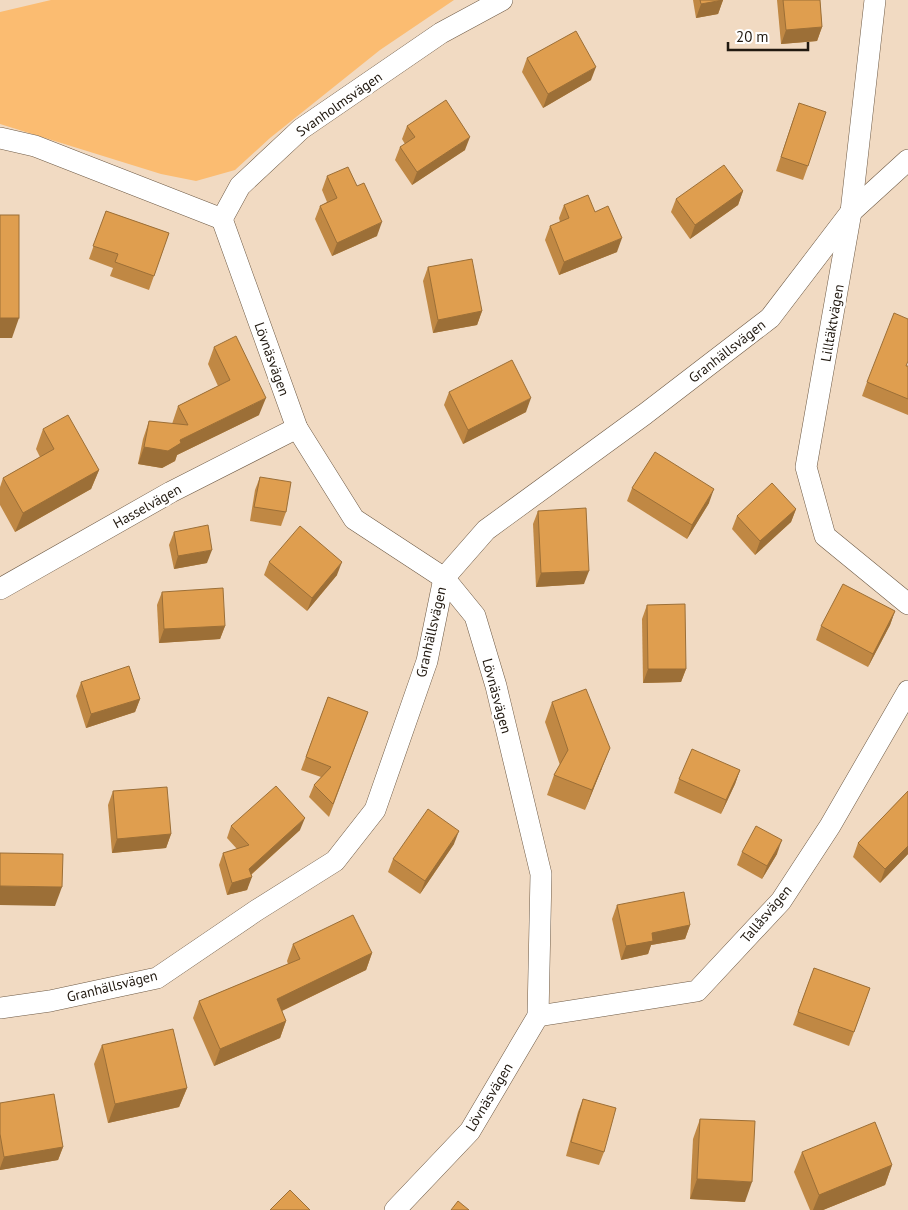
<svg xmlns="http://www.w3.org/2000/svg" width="908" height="1210" viewBox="0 0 908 1210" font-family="'PT Sans',sans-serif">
<rect width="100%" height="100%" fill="#f1dac2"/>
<polygon fill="#fbbc71" points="51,0 454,0 380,50 270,138 235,170 196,181 161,174 0,124 0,12"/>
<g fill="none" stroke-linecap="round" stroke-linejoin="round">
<g stroke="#6e5a45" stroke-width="22">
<g id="street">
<polyline points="875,0 851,212 806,467 825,536 908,604"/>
<polyline points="0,138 35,146 222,219 240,186 301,129 441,33 502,0"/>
<polyline points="222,219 297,428 354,519 444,578 475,616 496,686 541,874 538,1016 470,1131 395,1210"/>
<polyline points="0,589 171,492 297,428"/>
<polyline points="0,1008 50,1001 157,978 257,910 335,861 375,810 427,661 444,578 486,530 645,414 770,318 851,212 908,160"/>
<polyline points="538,1016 697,991 781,901 830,826 908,691"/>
</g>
</g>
<use href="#street" stroke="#fff" stroke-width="21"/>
</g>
<g fill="#c08844">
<polygon points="693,0 723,0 718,14 696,18"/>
<polygon points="777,0 820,0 822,27 817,41 781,44"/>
<polygon points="527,58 591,80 543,108 522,72"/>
<polygon points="794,117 808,166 803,180 776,171"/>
<polygon points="407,126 465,150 412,185 395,160 400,147 405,144 402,139"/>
<polygon points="327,176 357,186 377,236 332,256 315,219 320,206 327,202 322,190"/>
<polygon points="743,191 738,205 690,239 671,212 676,199"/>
<polygon points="564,205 595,212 617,252 559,275 545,240 550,226 560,222 559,218"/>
<polygon points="106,211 169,233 149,290 110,276 113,268 89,259"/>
<polygon points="428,267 482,311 477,325 433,333 423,281"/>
<polygon points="214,347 259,415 177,455 175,461 162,468 138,464 143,439 149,421 172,424 178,406 218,386 208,364"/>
<polygon points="906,366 908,366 908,415 862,396 867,382"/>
<polygon points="449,392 526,412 463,444 444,405"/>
<polygon points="43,429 99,470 91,489 15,532 0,505 0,487 3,478 40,457 36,449"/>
<polygon points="260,477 286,512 281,526 250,521 255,490"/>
<polygon points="632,488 709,503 687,539 627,501"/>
<polygon points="796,509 791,522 755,555 732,529 737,516"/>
<polygon points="538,511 584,584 536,587 533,524"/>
<polygon points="174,532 207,563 174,569 169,545"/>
<polygon points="269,562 337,575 307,611 264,575"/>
<polygon points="162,592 225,626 220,639 159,643 157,605"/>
<polygon points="647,605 686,669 681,682 643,683 642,619"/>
<polygon points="895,611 890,625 868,667 816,640 821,626"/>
<polygon points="81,682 140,699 135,712 86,728 76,696"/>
<polygon points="328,697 368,712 329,817 309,797 314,785 321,777 301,770"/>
<polygon points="552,702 602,768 585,810 547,795 554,775 560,765 545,722"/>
<polygon points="740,770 735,784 721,814 674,793 679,779"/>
<polygon points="113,791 171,834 166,848 112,853 108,805"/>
<polygon points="908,791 908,854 880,883 853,857 858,843"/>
<polygon points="231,826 300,830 251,875 247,890 227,895 219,865 223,853 237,849 227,838"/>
<polygon points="454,844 420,894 388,872 393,859"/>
<polygon points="742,852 777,854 762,879 737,865"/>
<polygon points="617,905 690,925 685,939 651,945 648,954 621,960 612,919"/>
<polygon points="293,944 372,953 366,970 282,1011 286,1021 280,1038 214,1066 193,1018 199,1001 288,964 287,961"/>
<polygon points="814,968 870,988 849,1046 793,1025"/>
<polygon points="102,1045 187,1088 179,1107 108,1123 94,1064"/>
<polygon points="583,1099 604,1152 599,1165 566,1156 578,1112"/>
<polygon points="0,1103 63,1147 58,1160 0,1170"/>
<polygon points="700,1119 745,1202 690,1199 693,1139"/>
<polygon points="802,1152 892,1165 885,1185 823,1210 810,1210 794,1172"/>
</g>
<g fill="#9c6f37">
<polygon points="723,0 718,14 696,18 701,4"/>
<polygon points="822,27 817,41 781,44 786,30"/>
<polygon points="596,67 591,80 543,108 548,94"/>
<polygon points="470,137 465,150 412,185 417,172"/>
<polygon points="743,191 738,205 690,239 695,225"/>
<polygon points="382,222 377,236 332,256 337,243"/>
<polygon points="622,238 617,252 559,275 564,262"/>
<polygon points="482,311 477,325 433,333 438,320"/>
<polygon points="0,318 19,318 12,338 0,338"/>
<polygon points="266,398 259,415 177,455 175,461 162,468 138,464 144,447 180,440"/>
<polygon points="531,398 526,412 463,444 468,430"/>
<polygon points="99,470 91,489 15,532 23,513"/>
<polygon points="714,489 709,503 687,539 692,525"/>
<polygon points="796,509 791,522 755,555 760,541"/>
<polygon points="212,550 207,563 174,569 178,556"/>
<polygon points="342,562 337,575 307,611 312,598"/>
<polygon points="589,571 584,584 536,587 541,573"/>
<polygon points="895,611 890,625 868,667 873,654"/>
<polygon points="225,626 220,639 159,643 164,629"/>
<polygon points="648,669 686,669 681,682 643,683"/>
<polygon points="140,699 135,712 86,728 91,714"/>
<polygon points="610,748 602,768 585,810 592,790"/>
<polygon points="740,770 735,784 721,814 726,800"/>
<polygon points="305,818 300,830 247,878 252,877 247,890 227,895 232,883 249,869"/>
<polygon points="459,831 454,844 420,894 425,881"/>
<polygon points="171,834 166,848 112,853 117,839"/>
<polygon points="782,840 777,854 762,879 767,866"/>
<polygon points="908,846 908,854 880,883 885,869"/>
<polygon points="0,886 62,887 55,906 0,905"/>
<polygon points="690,925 685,939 651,945 648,954 621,960 626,946 652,933"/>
<polygon points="372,953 366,970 271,1016 277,999"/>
<polygon points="286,1021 280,1038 214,1066 220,1049"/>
<polygon points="187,1088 179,1107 108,1123 115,1104"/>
<polygon points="63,1147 58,1160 0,1170 0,1168 4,1157"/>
<polygon points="892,1165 885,1185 823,1210 813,1210 819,1195"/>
<polygon points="697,1179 752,1182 745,1202 690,1199"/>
</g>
<g fill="#df9e4f" stroke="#9c6f37">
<polygon points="700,0 723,0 701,4"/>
<polygon points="783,0 820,0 822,27 786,30"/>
<polygon points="576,31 596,67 548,94 527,58"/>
<polygon points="446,100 470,137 417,172 400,147 415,137 407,126"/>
<polygon points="799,103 826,112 808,166 781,157"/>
<polygon points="724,165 743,191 695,225 676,199"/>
<polygon points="348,167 357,186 364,183 382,222 337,243 320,206 337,198 327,176"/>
<polygon points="588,195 595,212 608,206 622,238 564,262 550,226 569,218 564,205"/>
<polygon points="106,211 169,233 154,276 115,262 118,254 93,246"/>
<rect x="0" y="215" width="19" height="103"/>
<polygon points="472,259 482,311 438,320 428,267"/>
<polygon points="894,313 908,319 908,361 906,366 908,366 908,399 867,382"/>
<polygon points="236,336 266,398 180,440 181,443 168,451 144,447 149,421 188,425 178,406 230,380 214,347"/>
<polygon points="512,360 531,398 468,430 449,392"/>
<polygon points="68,415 99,470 23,513 3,478 54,449 43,429"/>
<polygon points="655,452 714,489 692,525 632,488"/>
<polygon points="260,477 291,482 286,512 254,507"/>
<polygon points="772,483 796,509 760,541 737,516"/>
<polygon points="586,508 589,571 541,573 538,511"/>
<polygon points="208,525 212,550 178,556 174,532"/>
<polygon points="300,526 342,562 312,598 269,562"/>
<polygon points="843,584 895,611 873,654 821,626"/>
<polygon points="223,588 225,626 164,629 162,592"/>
<polygon points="685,604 686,669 648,669 647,605"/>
<polygon points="129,666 140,699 91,714 81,682"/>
<polygon points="586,689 610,748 592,790 554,775 568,750 552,702"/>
<polygon points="328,697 368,712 333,804 314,785 331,767 306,757"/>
<polygon points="692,749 740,770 726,800 679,779"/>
<polygon points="276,786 305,818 249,869 252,877 232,883 223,853 249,845 231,826"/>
<polygon points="167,787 171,834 117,839 113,791"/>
<polygon points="908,791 908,846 885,869 858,843"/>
<polygon points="428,809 459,831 425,881 393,859"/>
<polygon points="756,826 782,840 767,866 742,852"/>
<polygon points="0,853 63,854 62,887 0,886"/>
<polygon points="684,892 690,925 652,933 653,941 626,946 617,905"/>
<polygon points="353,915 372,953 277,999 286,1021 220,1049 199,1001 300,959 293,944"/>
<polygon points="814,968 870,988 854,1032 798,1012"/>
<polygon points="173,1029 187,1088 115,1104 102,1045"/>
<polygon points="54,1094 63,1147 4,1157 0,1134 0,1103"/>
<polygon points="583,1099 616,1108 604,1152 571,1142"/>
<polygon points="700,1119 755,1121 752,1182 697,1179"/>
<polygon points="875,1122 892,1165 819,1195 802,1152"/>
<polygon points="290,1190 310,1210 270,1210"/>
<polygon points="458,1201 469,1210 451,1210"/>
</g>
<g text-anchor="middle" stroke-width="5" stroke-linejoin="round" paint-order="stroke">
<g font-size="14" fill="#211910" stroke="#fff">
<text transform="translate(339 104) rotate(-35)" y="5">Svanholmsvägen</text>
<text transform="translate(832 323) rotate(-80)" y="5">Lilltäktvägen</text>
<text transform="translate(727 351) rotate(-38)" y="5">Granhällsvägen</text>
<text transform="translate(272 359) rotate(70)" y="5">Lövnäsvägen</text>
<text transform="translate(147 506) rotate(-29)" y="5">Hasselvägen</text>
<text transform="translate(431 632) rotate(-77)" y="5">Granhällsvägen</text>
<text transform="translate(497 696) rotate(75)" y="5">Lövnäsvägen</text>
<text transform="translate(766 914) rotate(-50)" y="5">Tallåsvägen</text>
<text transform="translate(112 986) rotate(-14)" y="5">Granhällsvägen</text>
<text transform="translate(489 1097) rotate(-59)" y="5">Lövnäsvägen</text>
</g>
</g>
<path d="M728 42v8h80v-8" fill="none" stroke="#211910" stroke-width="2.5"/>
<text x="736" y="42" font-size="15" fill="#211910" stroke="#ffffff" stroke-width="4" paint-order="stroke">20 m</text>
</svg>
